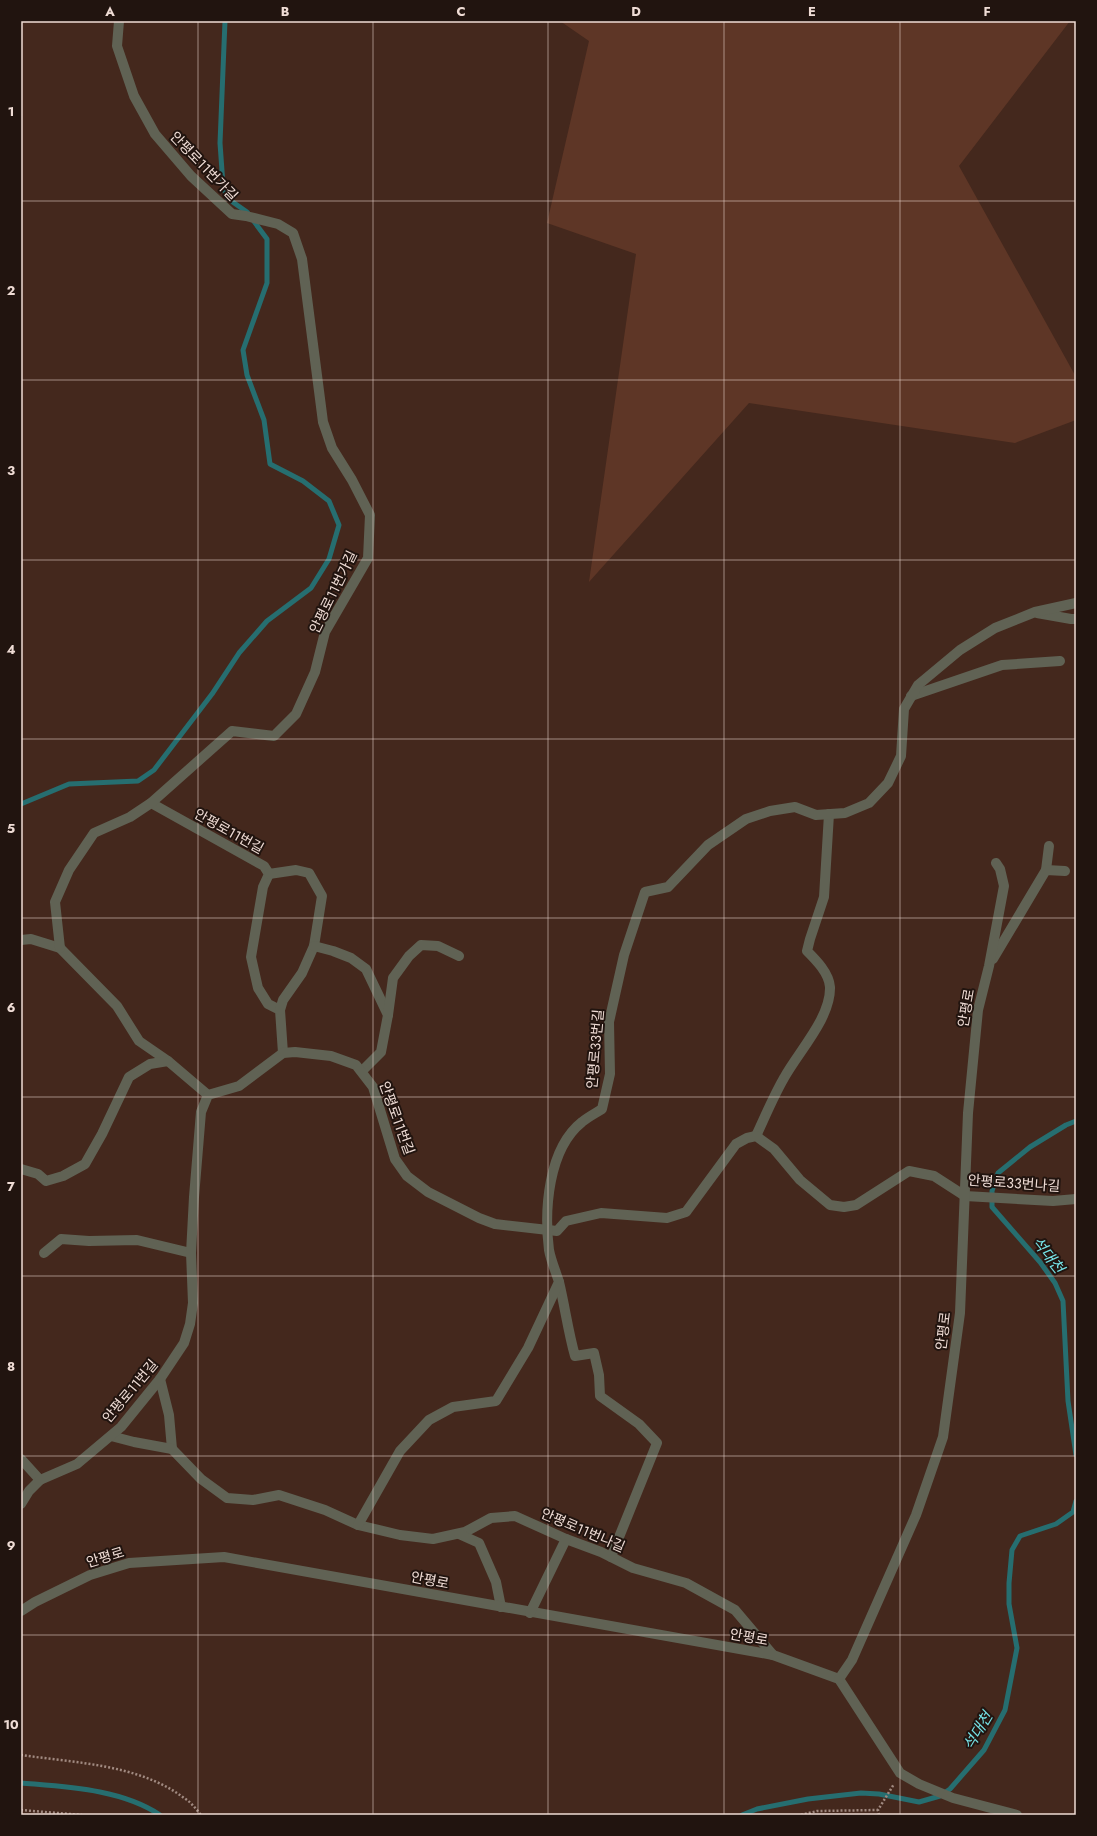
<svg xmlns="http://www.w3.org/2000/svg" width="1097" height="1836" viewBox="0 0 1097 1836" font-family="Jost,'Noto Sans KR',sans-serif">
<rect width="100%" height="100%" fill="#44281d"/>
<polygon fill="#5e3626" points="560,21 1070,21 959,166 1076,377 1076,420 1015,443 749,403 589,582 636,254 547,223 589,41"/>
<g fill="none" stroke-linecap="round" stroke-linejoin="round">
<g stroke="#266e70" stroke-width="5">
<polyline points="21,804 69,784 138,781 154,770 212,694 239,653 267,621 311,588 329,559 339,525 329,501 303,481 270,464 264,420 247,375 243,350 267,283 267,239 247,212 227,198 223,185 220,143 225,21"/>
<polyline points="1076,1121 1066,1125 1030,1147 998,1173 992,1191 992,1207 1040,1262 1055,1283 1063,1301 1068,1401 1076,1455"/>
<path d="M21 1783C67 1787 121 1789 160 1815"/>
<polyline points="742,1815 757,1809 808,1799 861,1793 879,1794 919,1802 940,1796 950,1789 984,1750 1005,1710 1017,1648 1009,1604 1009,1583 1012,1550 1020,1536 1056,1524 1073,1512 1076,1501"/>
</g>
<g stroke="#a18a81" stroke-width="2.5" stroke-dasharray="2 2" stroke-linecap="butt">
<path d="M21 1755C75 1763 139 1764 184 1798 191 1802 196 1809 201 1815"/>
<polyline points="21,1810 82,1815"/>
<polyline points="801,1815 817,1811 878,1810"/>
<polyline points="879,1815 878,1810 894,1784"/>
</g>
<g stroke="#606254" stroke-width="10">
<polyline points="1037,613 1071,619 1076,619"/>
<polyline points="911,696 1002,665 1060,661"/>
<polyline points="151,803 264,866 269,874 263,887 251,957 258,988 268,1004 280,1010 283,1053"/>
<polyline points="1046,870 1049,846"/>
<polyline points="269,874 296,870 309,873 322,896 314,946 302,973 283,1000 280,1010"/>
<polyline points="21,940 31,939 60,948 117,1006 139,1041 168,1061 208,1095"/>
<polyline points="314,946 333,951 351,958 366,969 388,1015 381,1052 362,1071"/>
<polyline points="60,948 55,902 69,870 94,833 130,817 151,803 232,731 274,736 296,714 315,672 325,632 368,558 370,515 352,480 332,448 323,422 302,259 293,233 278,224 246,216 232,214 191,176 155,134 134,96 117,46 119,21"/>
<polyline points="993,959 1046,870 1065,871"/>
<polyline points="388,1015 393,978 409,956 421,945 438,946 459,956"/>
<path d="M756 1136C765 1117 773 1097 784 1078 798 1052 831 1018 830 987 829 973 816 960 807 951L810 939 824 897 829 814"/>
<polyline points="21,1169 38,1174 46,1181 63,1176 85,1164 102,1134 129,1077 150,1064 168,1061"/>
<polyline points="44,1253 61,1239 89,1241 137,1240 191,1253"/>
<path d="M559 1282C565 1307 568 1331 575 1356L594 1353 599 1375 600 1396 639 1424 657 1443 611 1557"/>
<polyline points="160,1379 169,1415 172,1449"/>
<polyline points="111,1436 134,1442 172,1449 201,1479 227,1498 253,1500 279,1495 325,1510 358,1525 400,1535 433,1539 465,1532 491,1518 515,1516 566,1539 601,1552 633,1568 686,1583 735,1610 773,1655"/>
<polyline points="21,1459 40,1480"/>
<polyline points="21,1504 29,1491 40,1480 77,1464 121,1427 160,1379 184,1343 190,1324 193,1303 191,1253 194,1197 201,1112 208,1095 239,1086 283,1053 295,1052 331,1056 356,1065 373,1087 395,1159 407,1176 428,1192 479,1218 495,1224 557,1231 566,1221 601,1213 667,1218 686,1212 736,1144 747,1138 756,1136 774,1149 800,1180 830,1205 844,1207 856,1205 909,1171 934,1176 965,1196 1053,1201 1076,1199"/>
<path d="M358 1525 400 1451 429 1420 453 1407 496 1401 528 1348 559 1282C556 1272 551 1261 549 1250 544 1210 548 1149 582 1122 588 1117 596 1113 602 1109L610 1074 609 1022 624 955 645 892 668 887 708 845 746 819 770 811 795 807 816 815 845 813 869 803 888 783 901 756 904 709 918 685 960 650 995 628 1035 612 1076 603"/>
<polyline points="459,1534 479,1543 496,1582 501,1607"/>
<polyline points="21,1611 35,1602 90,1575 129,1563 224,1557 773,1655 839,1679 900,1773 919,1784 953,1798 1017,1815"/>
<polyline points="530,1613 566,1539"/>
<polyline points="839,1679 852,1660 916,1515 943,1437 960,1313 968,1113 978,1010 989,966 1004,886 1000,869 996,863"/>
</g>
</g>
<path fill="none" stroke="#efdcd5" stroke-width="1" stroke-opacity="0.55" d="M198 21V1815M373 21V1815M548 21V1815M724 21V1815M900 21V1815M21 201H1076M21 380H1076M21 560H1076M21 739H1076M21 918H1076M21 1097H1076M21 1276H1076M21 1456H1076M21 1635H1076"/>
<g text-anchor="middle" stroke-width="4" stroke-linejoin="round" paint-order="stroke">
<g font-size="14" fill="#efdcd5" stroke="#21140f">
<text transform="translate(204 166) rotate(46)" y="5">안평로11번가길</text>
<text transform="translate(333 592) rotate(-64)" y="5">안평로11번가길</text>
<text transform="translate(229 831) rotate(29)" y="5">안평로11번길</text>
<text transform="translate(966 1008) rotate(-80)" y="5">안평로</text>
<text transform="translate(595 1049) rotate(-85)" y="5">안평로33번길</text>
<text transform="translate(397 1118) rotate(70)" y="5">안평로11번길</text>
<text transform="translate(1014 1183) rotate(4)" y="5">안평로33번나길</text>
<text transform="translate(943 1331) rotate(-83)" y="5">안평로</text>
<text transform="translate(130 1391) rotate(-50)" y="5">안평로11번길</text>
<text transform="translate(583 1530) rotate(23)" y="5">안평로11번나길</text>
<text transform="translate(105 1557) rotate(-17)" y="5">안평로</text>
<text transform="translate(430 1580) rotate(11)" y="5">안평로</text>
<text transform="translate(749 1637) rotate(10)" y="5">안평로</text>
</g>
<g font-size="15" font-style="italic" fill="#76e2e6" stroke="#21140f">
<text transform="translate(1048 1255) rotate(52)" y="5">석대천</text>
<text transform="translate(978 1731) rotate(-59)" y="5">석대천</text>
</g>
</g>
<rect width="1097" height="1836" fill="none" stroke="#21140f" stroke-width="44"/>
<rect x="22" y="22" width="1053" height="1792" fill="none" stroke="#efdcd5" stroke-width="1.5"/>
<g font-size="13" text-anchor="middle" font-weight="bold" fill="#efdcd5">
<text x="110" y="16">A</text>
<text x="285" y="16">B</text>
<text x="461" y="16">C</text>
<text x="636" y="16">D</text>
<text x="812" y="16">E</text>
<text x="987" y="16">F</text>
<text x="11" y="116">1</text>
<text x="11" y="295">2</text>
<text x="11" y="475">3</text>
<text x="11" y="654">4</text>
<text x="11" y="833">5</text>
<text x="11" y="1012">6</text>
<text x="11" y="1191">7</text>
<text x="11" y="1371">8</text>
<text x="11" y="1550">9</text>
<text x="11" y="1729">10</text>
</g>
</svg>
